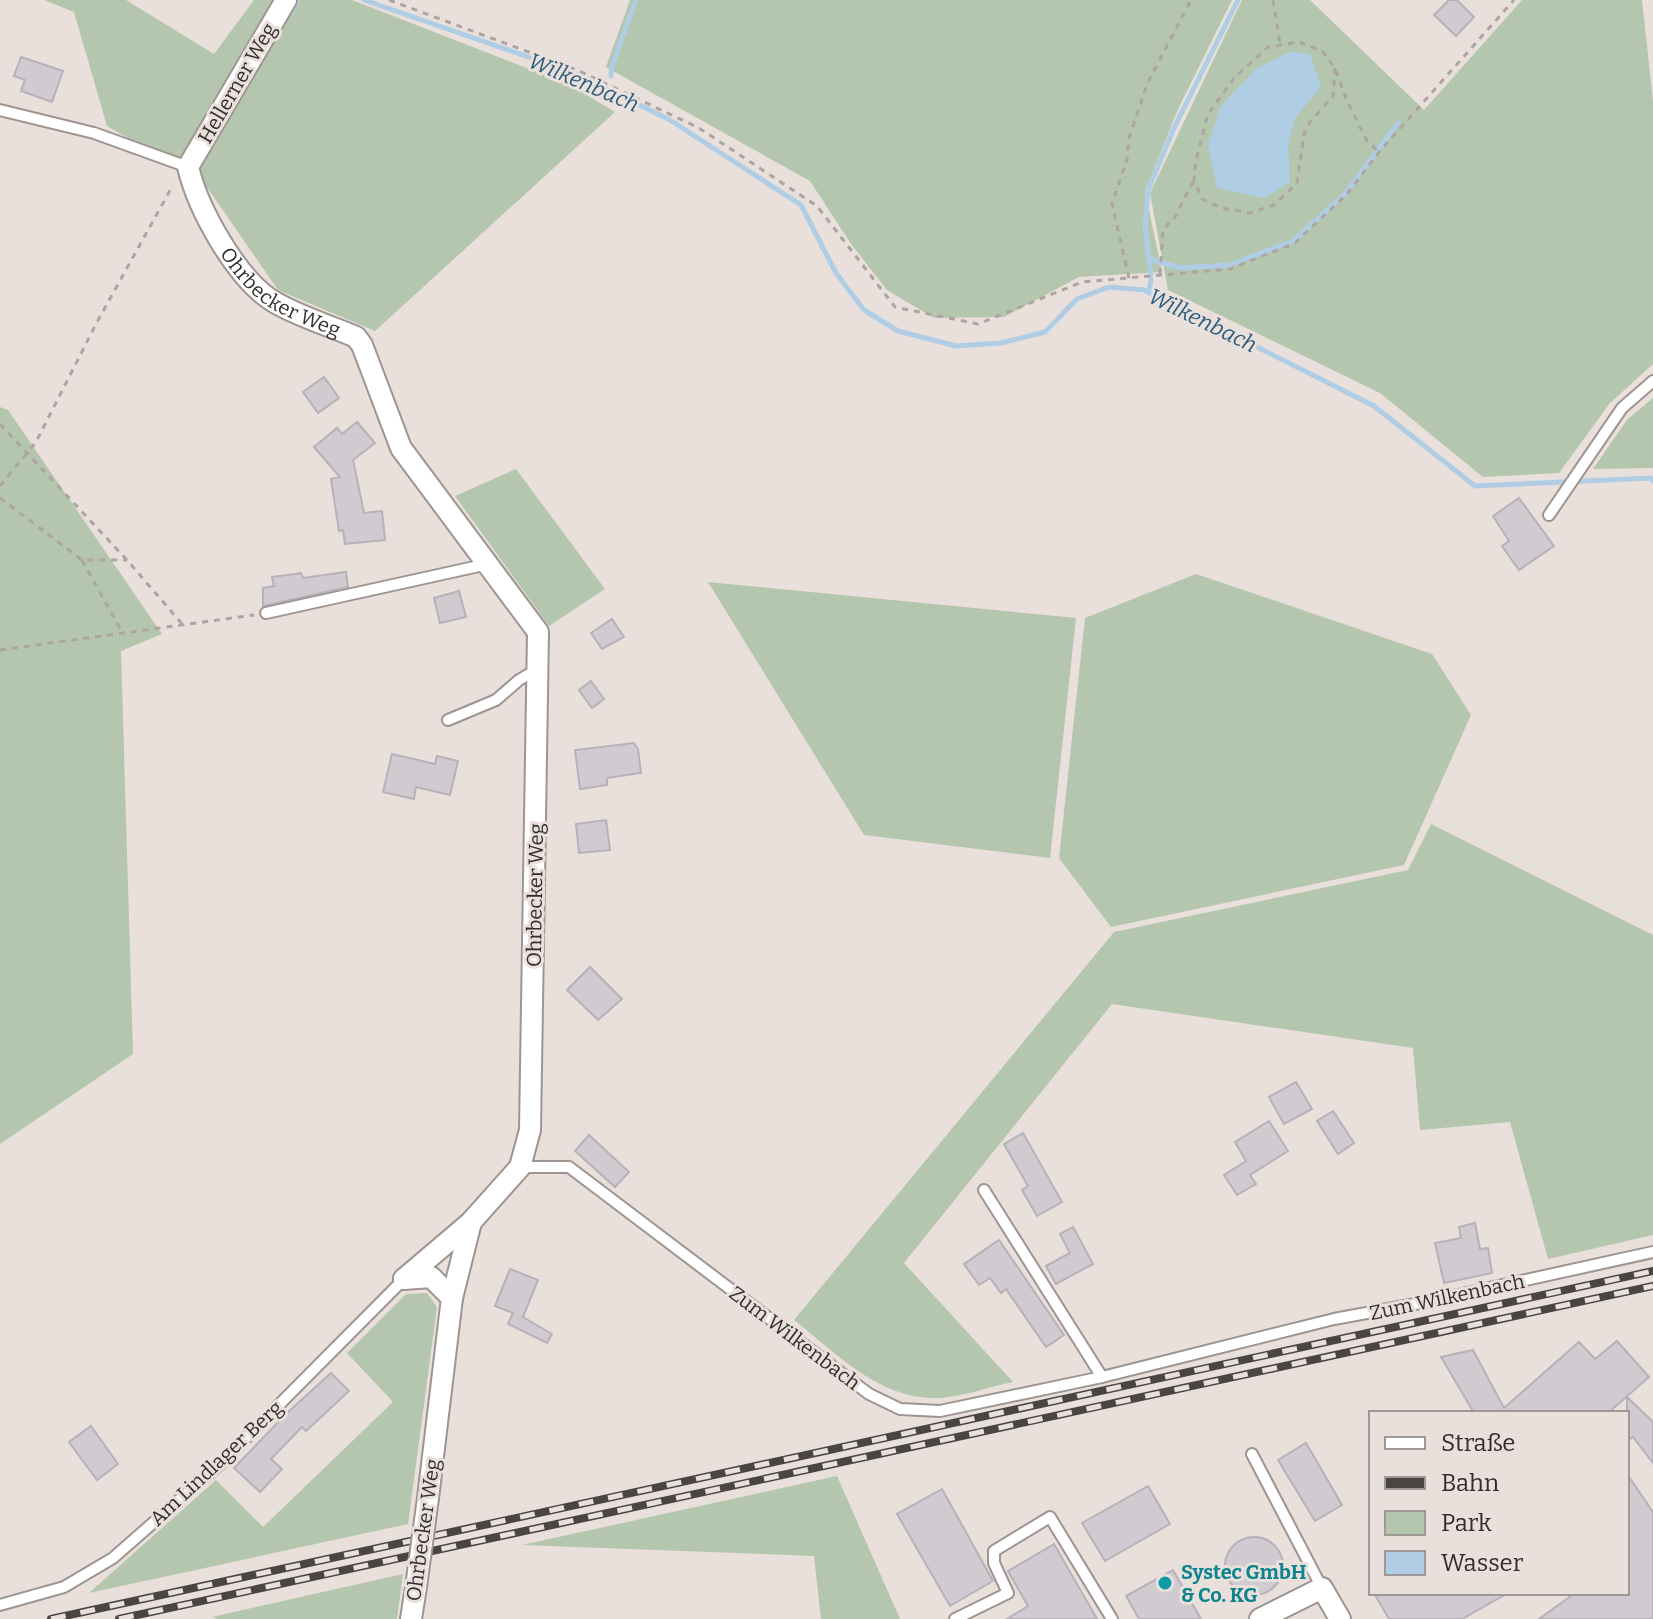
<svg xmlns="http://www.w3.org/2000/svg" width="1653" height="1619" viewBox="0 0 1653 1619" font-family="Bitter,serif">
<rect width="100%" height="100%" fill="#e9dfdb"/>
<g fill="#b4c6ae">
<polygon points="44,0 126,0 214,54 254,0 352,0 568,84 615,112 375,331 278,290 202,180 107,126 74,12"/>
<polygon points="630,0 1232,0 1179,107 1145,191 1162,272 1079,277 1004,317 934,318 887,290 851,244 810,181 606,67"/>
<polygon points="1242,0 1310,0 1424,110 1522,0 1642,0 1653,101 1653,364 1610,403 1559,473 1483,477 1380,393 1168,290 1150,193"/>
<polygon points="1653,398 1653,468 1593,469 1627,420"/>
<polygon points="0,407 8,410 162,634 121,651 133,1054 0,1144"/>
<polygon points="516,469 605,589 549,626 455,496"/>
<polygon points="1196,574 1432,654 1471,715 1404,865 1111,927 1059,858 1085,618"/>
<polygon points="708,582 1076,618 1050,858 864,835"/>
<path d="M1431 824 1653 935V1235L1548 1259 1510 1122 1420 1130 1413 1048 1112 1004 904 1263 1013 1382C989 1387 964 1396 940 1398 881 1401 837 1354 794 1320L1114 932 1408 870Z"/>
<polygon points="427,1293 437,1307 408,1524 89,1593 216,1480 263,1527 393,1402 347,1353 406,1294"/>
<polygon points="837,1476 900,1619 821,1619 814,1556 522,1545"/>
<polygon points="403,1574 397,1619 217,1619 212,1617"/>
</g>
<polygon fill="#afcee5" points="1290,52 1310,54 1321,87 1295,118 1288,145 1290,182 1265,198 1217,188 1208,145 1221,106 1256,69"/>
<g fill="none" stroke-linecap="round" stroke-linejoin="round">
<g stroke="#afcee5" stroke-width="5">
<polyline points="364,0 572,72 670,120 801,205 836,273 864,310 898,331 956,346 1001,343 1045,332 1077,299 1109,287 1144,290 1374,406 1475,486 1651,478 1653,481"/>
<polyline points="291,13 298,0"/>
<polyline points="611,76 612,66 636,0"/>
<polyline points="1150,259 1180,268 1229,265 1293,241 1345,194 1398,123"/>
<polyline points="1151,274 1145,228 1148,190 1174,128 1238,0"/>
<polyline points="1149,293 1151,279"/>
</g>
</g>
<g fill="#d0cad1" stroke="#b7b1b8" stroke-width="2">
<polygon points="1449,0 1457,0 1474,17 1456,36 1434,15"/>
<polygon points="21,57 63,71 52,102 21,91 25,80 14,76"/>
<polygon points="324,377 339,398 318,413 303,392"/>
<polygon points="357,422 375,443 353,460 364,513 382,511 385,540 345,544 343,530 339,531 331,479 340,477 314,447 337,428 342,434"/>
<polygon points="1519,498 1554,546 1519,570 1502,546 1509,541 1493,516"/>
<polygon points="346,572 348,587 263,606 263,588 274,586 272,577 301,573 303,578"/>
<polygon points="459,591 466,617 440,623 434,598"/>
<polygon points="612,619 624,637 602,649 591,633"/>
<polygon points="591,681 604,699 592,708 579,690"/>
<polygon points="634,743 638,749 641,773 607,778 607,785 580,789 575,750"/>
<polygon points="392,754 435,764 437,756 458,761 450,795 416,787 414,799 383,792"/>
<polygon points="606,820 610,850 579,853 576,824"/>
<polygon points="590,967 622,999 598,1020 567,990"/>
<polygon points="1296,1082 1312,1109 1284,1124 1269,1097"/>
<polygon points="1333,1111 1354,1143 1338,1154 1317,1121"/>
<polygon points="1269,1121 1288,1151 1250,1175 1256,1184 1237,1195 1224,1175 1246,1161 1235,1142"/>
<polygon points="1023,1133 1062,1202 1037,1216 1022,1190 1028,1186 1004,1144"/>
<polygon points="589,1135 629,1172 615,1187 575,1151"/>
<polygon points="1475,1223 1480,1249 1488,1248 1492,1273 1444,1283 1435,1243 1461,1238 1459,1227"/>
<polygon points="1073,1227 1093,1264 1056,1284 1046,1266 1070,1253 1060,1234"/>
<polygon points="999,1240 1064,1335 1046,1347 1006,1289 1001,1293 990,1278 979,1285 964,1264"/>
<polygon points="510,1269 538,1280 523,1317 552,1334 547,1343 508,1324 513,1313 495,1306"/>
<polygon points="1617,1341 1649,1377 1608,1413 1474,1413 1441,1357 1473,1350 1504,1408 1579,1342 1595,1359"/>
<polygon points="331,1373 349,1391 306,1431 302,1427 271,1459 282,1469 260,1492 234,1468 286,1414"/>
<polygon points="1627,1397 1653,1422 1653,1463 1633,1437 1627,1441"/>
<polygon points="91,1426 118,1464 97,1480 69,1442"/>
<polygon points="1306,1443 1342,1505 1315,1521 1278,1460"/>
<polygon points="1627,1474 1653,1512 1653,1619 1539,1619 1575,1593 1627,1593"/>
<polygon points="1148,1486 1170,1524 1105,1561 1082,1523"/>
<polygon points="942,1489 993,1581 950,1606 897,1514"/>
<circle cx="1254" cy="1566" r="29"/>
<polygon points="1054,1544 1097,1619 1007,1619 1028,1606 1008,1571"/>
<polygon points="1173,1570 1201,1619 1139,1619 1126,1596"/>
<polygon points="1374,1593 1508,1593 1462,1619 1389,1619"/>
</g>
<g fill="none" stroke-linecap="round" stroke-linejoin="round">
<g stroke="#9e9591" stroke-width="14">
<g id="service">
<polyline points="0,110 94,133 188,167"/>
<polyline points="1549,515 1622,408 1653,381"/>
<polyline points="266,613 488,564"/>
<polyline points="448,720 496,700 519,680 536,670"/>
<polyline points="520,1167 569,1167 869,1394 900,1409 940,1411 1102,1377 1334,1319 1426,1302 1653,1252"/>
<polyline points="984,1190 1102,1377"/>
<polyline points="1252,1454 1322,1588"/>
<polyline points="0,1605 64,1587 113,1558 219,1465 404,1279"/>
<polyline points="955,1619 1008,1593 994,1563 994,1551 1050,1517 1112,1619"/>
</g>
</g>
<g stroke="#9e9591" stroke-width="24">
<g id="minor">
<path id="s1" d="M286 0 188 167C198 209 237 281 276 303 301 317 330 326 356 337L362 345 401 448 538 632 530 1130 520 1167 471 1222 404 1279"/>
<polyline points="404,1279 431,1277 452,1298 428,1498"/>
<polyline points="452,1298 471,1222"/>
<polyline points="411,1619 416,1587"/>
<polyline points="1260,1619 1322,1588 1340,1619"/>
</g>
</g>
<g stroke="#ada5a2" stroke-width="3" stroke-dasharray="6 6" stroke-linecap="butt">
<polyline points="389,0 577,70 699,128 817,206 895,307 978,324 1082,282 1230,269 1295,243 1347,194 1379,152 1514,0"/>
<polyline points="1273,0 1280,44"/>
<polyline points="1335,68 1333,96 1310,122 1304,134 1297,183 1274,205 1250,213 1222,208 1202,199 1194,180 1196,160 1208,114 1235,77 1268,47 1299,42 1322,51 1335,68 1347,101 1367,141 1379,152"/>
<polyline points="1160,274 1163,229 1175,217 1194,180"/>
<polyline points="1129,278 1112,204 1127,159 1129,138 1147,84 1191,0"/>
<polyline points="0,424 127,560 183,625"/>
<polyline points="0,486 36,442 96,324 173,185"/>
<polyline points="0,498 82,560 127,560"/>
<polyline points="82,560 122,632"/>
<polyline points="0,650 254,615"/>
</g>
<use href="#service" stroke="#fff" stroke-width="10"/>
<use href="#minor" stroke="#fff" stroke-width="20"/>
<g stroke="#494543" stroke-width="8">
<g id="rail">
<polyline points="51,1619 1653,1271"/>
<polyline points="119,1619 1653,1286"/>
</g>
</g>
<use href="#rail" stroke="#e9dfdb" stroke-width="5" stroke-dasharray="15" stroke-linecap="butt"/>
<g stroke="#9e9591" stroke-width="24" stroke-linecap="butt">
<polyline id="minor-bridge" points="416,1587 428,1498"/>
</g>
<use href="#minor-bridge" stroke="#fff" stroke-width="20"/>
</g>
<circle fill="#0f9aa8" stroke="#e9dfdb" stroke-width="3" cx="1165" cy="1583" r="8"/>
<g text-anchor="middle" stroke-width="6" stroke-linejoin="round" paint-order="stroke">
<g font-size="20" fill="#312d2c" stroke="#e9dfdb">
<text transform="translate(237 83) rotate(-60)" y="7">Hellerner Weg</text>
<text dy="7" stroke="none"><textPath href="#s1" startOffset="356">Ohrbecker Weg</textPath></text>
<text transform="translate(535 895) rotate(-89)" y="7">Ohrbecker Weg</text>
<text transform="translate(1447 1297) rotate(-12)" y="7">Zum Wilkenbach</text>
<text transform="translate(795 1338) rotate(37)" y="7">Zum Wilkenbach</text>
<text transform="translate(216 1463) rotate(-43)" y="7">Am Lindlager Berg</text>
<text transform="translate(423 1530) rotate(-82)" y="7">Ohrbecker Weg</text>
</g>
<g font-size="20" font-weight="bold" fill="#0d838f" stroke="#e9dfdb" text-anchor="start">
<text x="1181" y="1579">Systec GmbH<tspan x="1181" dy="23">&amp; Co. KG</tspan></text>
</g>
<g font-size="22" font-style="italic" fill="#2b5d7f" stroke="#e9dfdb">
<text transform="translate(584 82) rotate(23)" y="8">Wilkenbach</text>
<text transform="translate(1203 320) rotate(26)" y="8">Wilkenbach</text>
</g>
</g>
<rect x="1369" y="1411" width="260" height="184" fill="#e9dfdb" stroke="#9f9895" stroke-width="2"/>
<rect x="1385" y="1437" width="40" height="12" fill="#ffffff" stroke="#9f9895" stroke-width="2"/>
<text x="1441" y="1451" font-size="24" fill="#312d2c">Straße</text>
<rect x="1385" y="1477" width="40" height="12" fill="#494543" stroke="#9f9895" stroke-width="2"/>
<text x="1441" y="1491" font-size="24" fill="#312d2c">Bahn</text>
<rect x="1385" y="1511" width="40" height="24" fill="#b4c6ae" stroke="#9f9895" stroke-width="2"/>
<text x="1441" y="1531" font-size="24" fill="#312d2c">Park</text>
<rect x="1385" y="1551" width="40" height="24" fill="#afcee5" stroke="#9f9895" stroke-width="2"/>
<text x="1441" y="1571" font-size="24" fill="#312d2c">Wasser</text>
</svg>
